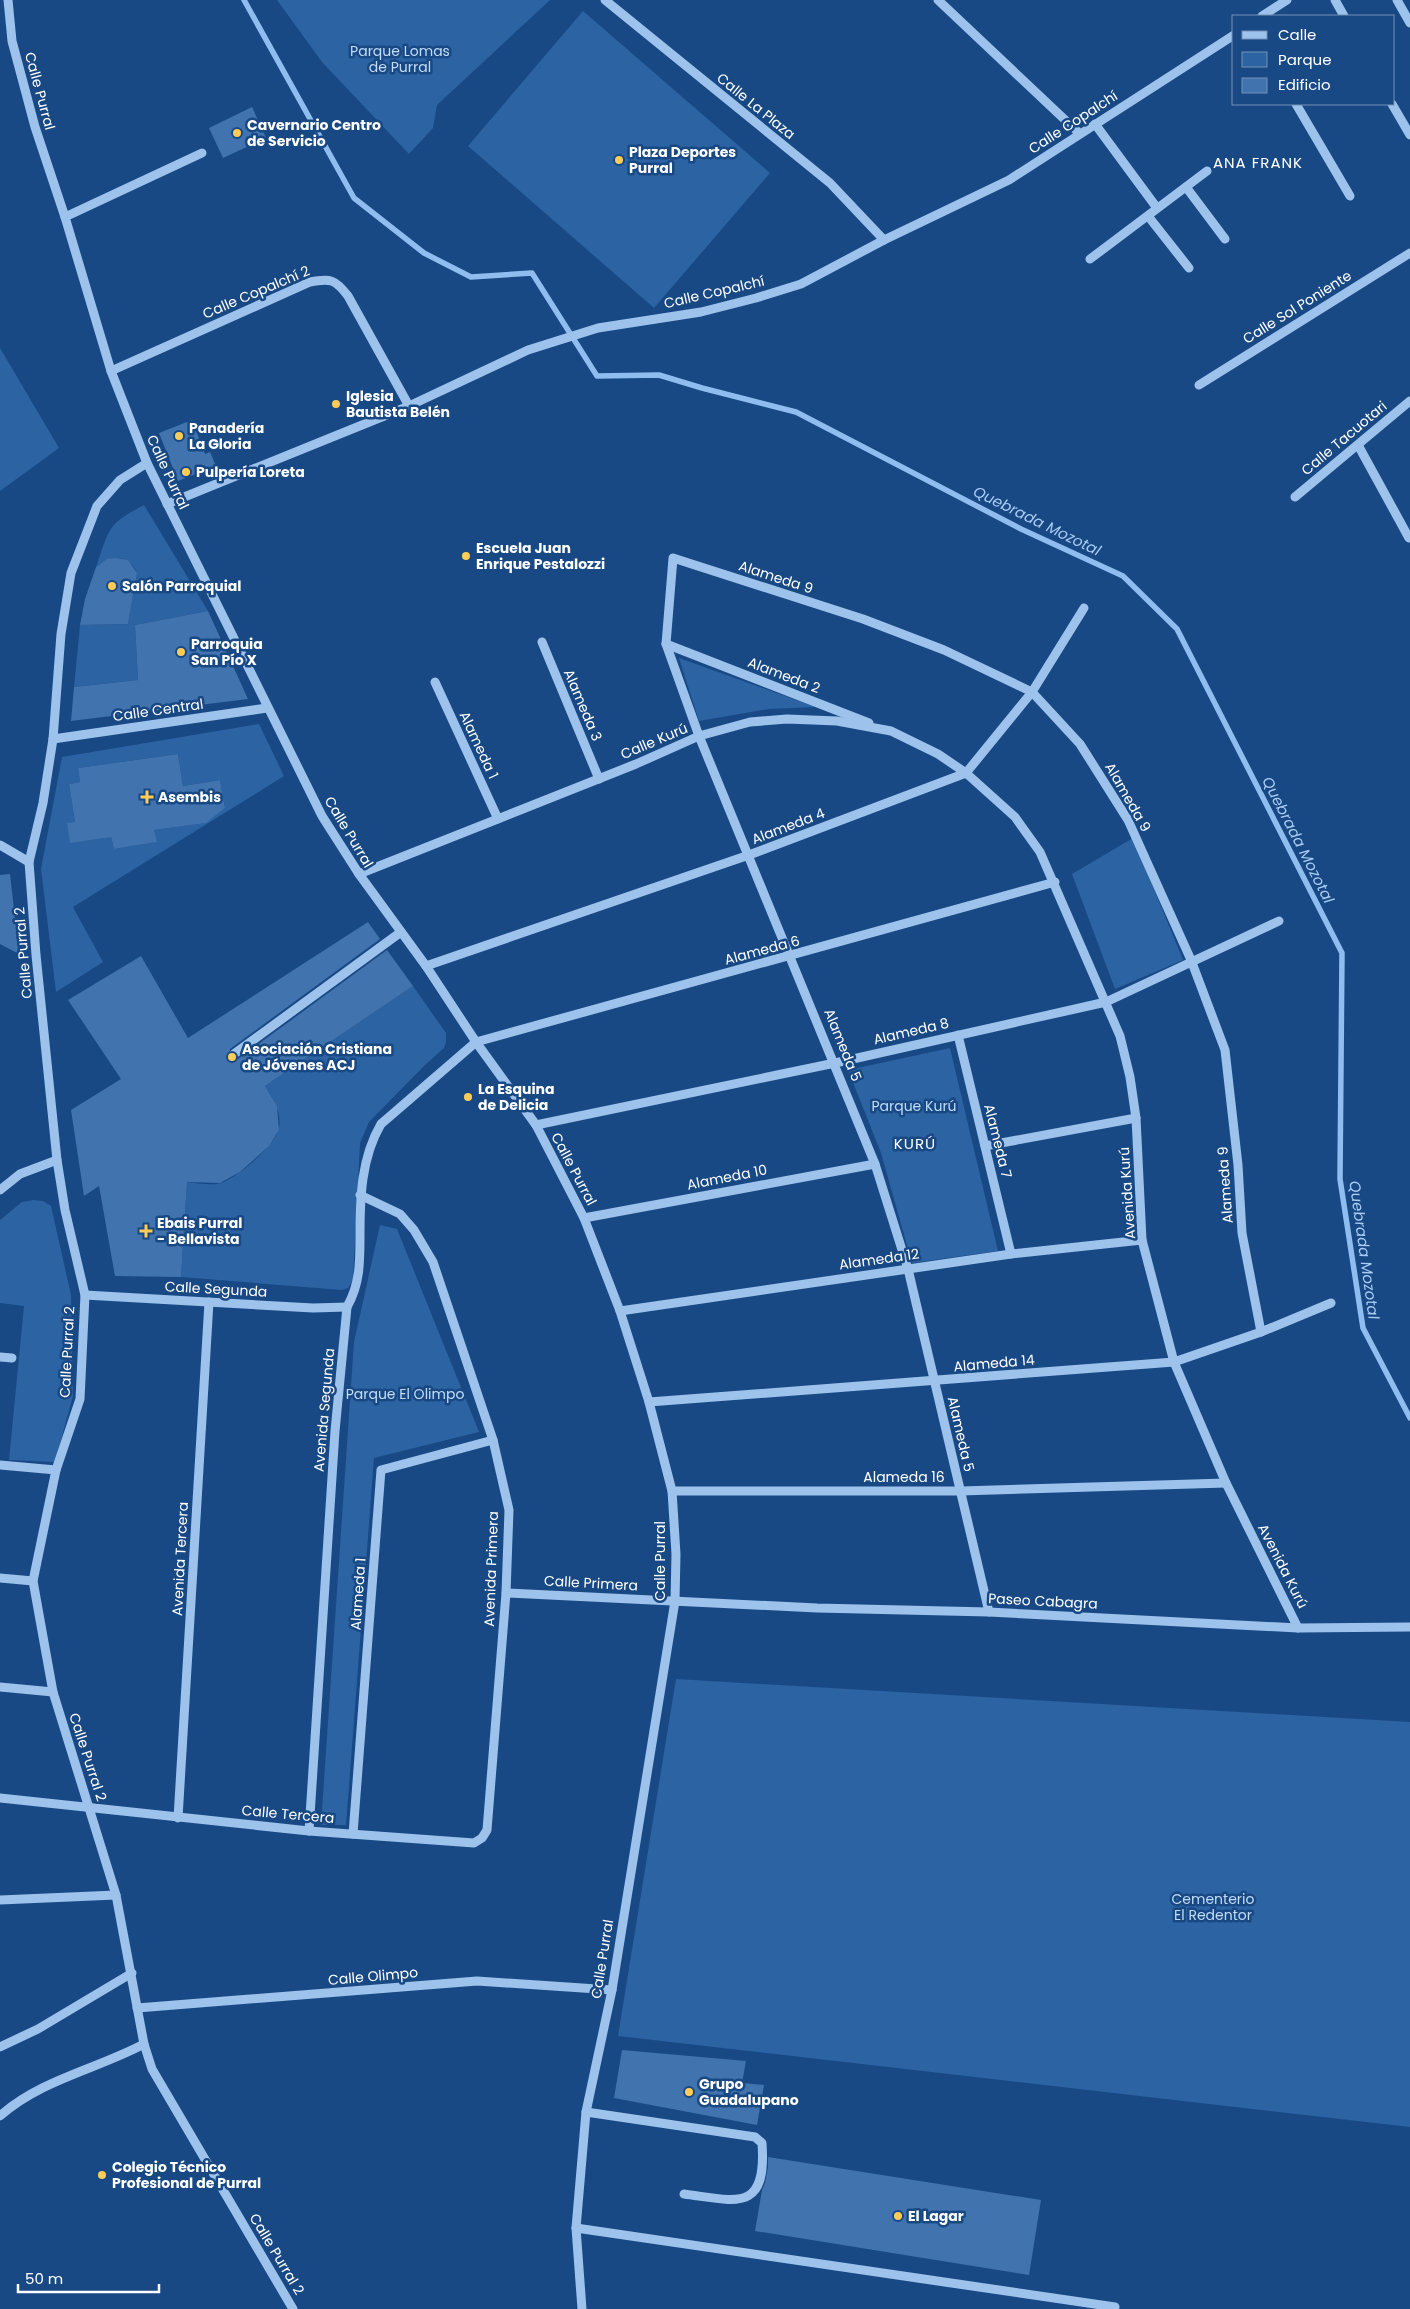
<svg xmlns="http://www.w3.org/2000/svg" width="1410" height="2309" viewBox="0 0 1410 2309" font-family="Poppins,sans-serif">
<rect width="100%" height="100%" fill="#184984"/>
<g fill="#2b63a3" fill-rule="evenodd">
<polygon points="277,0 550,0 437,105 433,128 409,154 322,62"/>
<polygon points="583,11 770,173 654,308 468,146"/>
<polygon points="0,348 59,448 0,491"/>
<path d="M144 505 208 611 135 625 138 680 74 687 80 625 128 624 137 573C128 553 111 556 96 567 110 528 106 525 144 505Z"/>
<polygon points="679,658 816,707 769,709 699,721"/>
<path d="M259 724 284 776 73 907 103 962 56 992 41 869 62 757ZM178 754 183 786 220 780 225 808 205 823 154 830 156 842 114 849 111 837 75 822 69 784 80 782 78 768Z"/>
<polygon points="1133,838 1183,960 1115,989 1072,874"/>
<path d="M413 986 446 1033V1042L444 1048 424 1066 369 1122 360 1143 353 1280 348 1288 342 1290 181 1277 187 1182C197 1183 211 1186 221 1183 238 1177 275 1146 279 1128 282 1112 273 1099 265 1086Z"/>
<polygon points="950,1048 998,1251 912,1263 881,1153 848,1070"/>
<polygon points="33,1200 43,1201 51,1206 71,1295 73,1396 55,1462 9,1460 24,1306 0,1303 0,1220 22,1202"/>
<polygon points="380,1225 397,1229 479,1432 374,1458 346,1825 321,1825 354,1342"/>
<polygon points="676,1679 1410,1722 1410,2127 618,2036"/>
</g>
<g fill="none" stroke-linecap="round" stroke-linejoin="round">
<polyline stroke="#8fbdef" stroke-width="5.5" points="244,0 354,198 424,253 471,277 532,273 597,376 659,375 702,388 796,412 1021,529 1123,576 1177,629 1342,953 1340,1179 1363,1328 1410,1418"/>
</g>
<g fill="#4173ae">
<polygon points="252,107 266,138 223,158 209,128"/>
<polygon points="192,420 205,454 210,452 216,466 178,481 159,433"/>
<polygon points="116,558 128,560 137,573 128,624 80,625 85,599 96,567 107,559"/>
<polygon points="208,611 248,699 71,721 74,687 138,680 135,625"/>
<polygon points="178,754 183,786 220,780 225,808 206,823 154,830 157,842 114,849 111,837 70,843 67,823 75,822 69,784 80,782 78,768"/>
<polygon points="10,874 19,954 0,944 0,875"/>
<polygon points="368,922 380,939 230,1049 229,1057 232,1060 238,1059 387,950 413,986 265,1086 277,1106 279,1130 269,1146 240,1172 220,1183 187,1182 181,1277 115,1276 99,1186 84,1196 71,1110 121,1079 68,1000 141,956 188,1038"/>
<polygon points="622,2050 746,2061 742,2083 764,2085 757,2125 614,2098"/>
<polygon points="768,2157 1041,2200 1029,2275 755,2231 762,2190 765,2183 768,2167"/>
</g>
<g fill="none" stroke-linecap="round" stroke-linejoin="round">
<g stroke="#9dc2ec" stroke-width="9">
<polyline points="8,0 12,41 35,127 65,217 111,371 147,463 322,816 359,874 426,966 476,1042 536,1125 584,1218 620,1311 649,1402 672,1491 676,1554 675,1601 612,1990 586,2112 576,2228 582,2309"/>
<polyline points="605,0 830,183 884,240"/>
<polyline points="938,0 1080,134"/>
<polyline points="1335,0 1344,16"/>
<polyline points="1397,0 1410,23"/>
<polyline points="1262,16 1287,0"/>
<polyline points="1296,104 1350,196"/>
<polyline points="1392,104 1410,135"/>
<polyline points="1095,124 1157,208"/>
<polyline points="1186,187 1225,239"/>
<polyline points="1148,216 1189,268"/>
<polyline points="65,217 202,153"/>
<polyline points="1090,259 1207,171"/>
<path d="M111 371 310 282C330 278 335 279 348 296L409 406"/>
<polyline points="1199,385 1410,253"/>
<polyline points="1358,445 1409,538"/>
<polyline points="147,463 120,480 97,506 71,573 61,634 53,739 43,803 29,862 36,955 57,1160 65,1210 85,1295 80,1399 56,1470 33,1581 53,1692 116,1895 144,2044 152,2069 293,2309"/>
<polyline points="1295,497 1410,401"/>
<polyline points="167,504 409,406 528,350 598,328 701,312 756,298 801,284 884,240 1009,180 1234,35"/>
<polyline points="542,642 599,779"/>
<polyline points="666,644 869,723"/>
<polyline points="435,682 498,819"/>
<polyline points="53,739 267,708"/>
<polyline points="0,845 29,862"/>
<polyline points="359,874 636,764 699,736 750,722 787,719 837,721 891,731 938,754 966,773 1015,817 1040,852 1120,1036 1130,1077 1136,1118 1142,1240 1174,1362 1226,1483 1298,1628"/>
<polyline points="426,966 749,855 966,773 1032,692 1084,608"/>
<polyline points="958,1035 1011,1254"/>
<polyline points="234,1054 401,932"/>
<polyline points="536,1125 835,1063 1106,1002 1279,921"/>
<polyline points="985,1146 1136,1118"/>
<polyline points="0,1190 20,1174 57,1160"/>
<polyline points="584,1218 875,1164"/>
<polyline points="85,1295 313,1308 347,1307"/>
<polyline points="620,1311 1011,1254 1142,1240"/>
<polyline points="0,1357 12,1358"/>
<polyline points="649,1402 1174,1362 1261,1332 1331,1303"/>
<polyline points="0,1465 56,1470"/>
<polyline points="672,1491 961,1491 1226,1483"/>
<polyline points="0,1578 33,1581"/>
<polyline points="506,1593 817,1608 989,1612 1298,1628 1410,1627"/>
<polyline points="989,1612 908,1269 875,1164 699,736 666,644 673,558 863,619 944,650 1032,692 1080,744 1128,820 1191,960 1225,1050 1238,1165 1242,1233 1261,1332"/>
<polyline points="0,1687 53,1692"/>
<polyline points="0,1798 309,1831 474,1843 482,1838 487,1830 506,1593 509,1510 493,1440 433,1262 414,1230 400,1214 360,1195"/>
<polyline points="178,1818 209,1302"/>
<path d="M309 1831 335 1431 347 1307C360 1284 360 1263 360 1236 360 1198 361 1158 381 1124L476 1042 1055 882"/>
<polyline points="353,1834 381,1470 493,1440"/>
<polyline points="0,1900 116,1895"/>
<polyline points="137,2008 477,1981 612,1990"/>
<polyline points="0,2047 38,2029 132,1973"/>
<path d="M586 2112 755 2137 762 2143C767 2213 737 2201 684 2194"/>
<path d="M0 2116C40 2080 97 2069 144 2044"/>
<polyline points="576,2228 1115,2307"/>
</g>
</g>
<g fill="#ffcc58" stroke="#184984" stroke-width="2">
<circle cx="237" cy="133" r="5"/>
<circle cx="619" cy="160" r="5"/>
<circle cx="336" cy="404" r="5"/>
<circle cx="179" cy="436" r="5"/>
<circle cx="186" cy="472" r="5"/>
<circle cx="466" cy="556" r="5"/>
<circle cx="112" cy="586" r="5"/>
<circle cx="181" cy="652" r="5"/>
<path d="M144.5 789.5h5v5h5v5h-5v5h-5v-5h-5v-5h5z"/>
<circle cx="232" cy="1057" r="5"/>
<circle cx="468" cy="1097" r="5"/>
<path d="M143.5 1223.5h5v5h5v5h-5v5h-5v-5h-5v-5h5z"/>
<circle cx="689" cy="2092" r="5"/>
<circle cx="102" cy="2175" r="5"/>
<circle cx="898" cy="2216" r="5"/>
</g>
<g text-anchor="middle" stroke-width="5" stroke-linejoin="round" paint-order="stroke">
<g font-size="14" fill="#c2dcf9" stroke="#184984">
<text x="400" y="56">Parque Lomas<tspan x="400" dy="16">de Purral</tspan></text>
<text x="914" y="1111">Parque Kurú</text>
<text x="405" y="1399">Parque El Olimpo</text>
<text x="1213" y="1904">Cementerio<tspan x="1213" dy="16">El Redentor</tspan></text>
</g>
<g font-size="14" fill="#fff" stroke="#184984">
<text transform="translate(40 91) rotate(75)" y="5">Calle Purral</text>
<text transform="translate(756 106) rotate(39)" y="5">Calle La Plaza</text>
<text transform="translate(1073 122) rotate(-33)" y="5">Calle Copalchí</text>
<text transform="translate(256 292) rotate(-23)" y="5">Calle Copalchí 2</text>
<text transform="translate(714 292) rotate(-13)" y="5">Calle Copalchí</text>
<text transform="translate(1297 307) rotate(-32)" y="5">Calle Sol Poniente</text>
<text transform="translate(1344 438) rotate(-40)" y="5">Calle Tacuotari</text>
<text transform="translate(168 472) rotate(65)" y="5">Calle Purral</text>
<text transform="translate(776 577) rotate(18)" y="5">Alameda 9</text>
<text transform="translate(784 675) rotate(21)" y="5">Alameda 2</text>
<text transform="translate(583 705) rotate(67)" y="5">Alameda 3</text>
<text transform="translate(158 710) rotate(-8)" y="5">Calle Central</text>
<text transform="translate(654 741) rotate(-23)" y="5">Calle Kurú</text>
<text transform="translate(479 745) rotate(65)" y="5">Alameda 1</text>
<text transform="translate(1128 797) rotate(60)" y="5">Alameda 9</text>
<text transform="translate(788 826) rotate(-21)" y="5">Alameda 4</text>
<text transform="translate(349 832) rotate(59)" y="5">Calle Purral</text>
<text transform="translate(762 950) rotate(-15)" y="5">Alameda 6</text>
<text transform="translate(23 953) rotate(-95)" y="5">Calle Purral 2</text>
<text transform="translate(911 1031) rotate(-13)" y="5">Alameda 8</text>
<text transform="translate(843 1045) rotate(68)" y="5">Alameda 5</text>
<text transform="translate(998 1141) rotate(76)" y="5">Alameda 7</text>
<text transform="translate(574 1169) rotate(62)" y="5">Calle Purral</text>
<text transform="translate(727 1177) rotate(-11)" y="5">Alameda 10</text>
<text transform="translate(1225 1185) rotate(-94)" y="5">Alameda 9</text>
<text transform="translate(1127 1193) rotate(-94)" y="5">Avenida Kurú</text>
<text transform="translate(879 1259) rotate(-8)" y="5">Alameda 12</text>
<text transform="translate(216 1289) rotate(3)" y="5">Calle Segunda</text>
<text transform="translate(67 1352) rotate(-87)" y="5">Calle Purral 2</text>
<text transform="translate(994 1363) rotate(-5)" y="5">Alameda 14</text>
<text transform="translate(324 1410) rotate(-85)" y="5">Avenida Segunda</text>
<text transform="translate(961 1434) rotate(77)" y="5">Alameda 5</text>
<text x="904" y="1482">Alameda 16</text>
<text transform="translate(180 1559) rotate(-87)" y="5">Avenida Tercera</text>
<text transform="translate(660 1561) rotate(-90)" y="5">Calle Purral</text>
<text transform="translate(1283 1566) rotate(63)" y="5">Avenida Kurú</text>
<text transform="translate(491 1569) rotate(-88)" y="5">Avenida Primera</text>
<text transform="translate(591 1583) rotate(3)" y="5">Calle Primera</text>
<text transform="translate(358 1594) rotate(-86)" y="5">Alameda 1</text>
<text transform="translate(1043 1601) rotate(3)" y="5">Paseo Cabagra</text>
<text transform="translate(88 1757) rotate(72)" y="5">Calle Purral 2</text>
<text transform="translate(288 1814) rotate(5)" y="5">Calle Tercera</text>
<text transform="translate(602 1959) rotate(-81)" y="5">Calle Purral</text>
<text transform="translate(373 1976) rotate(-5)" y="5">Calle Olimpo</text>
<text transform="translate(277 2254) rotate(59)" y="5">Calle Purral 2</text>
</g>
<g font-size="14" font-weight="bold" fill="#fff" stroke="#184984" text-anchor="start">
<text x="247" y="130">Cavernario Centro<tspan x="247" dy="16">de Servicio</tspan></text>
<text x="629" y="157">Plaza Deportes<tspan x="629" dy="16">Purral</tspan></text>
<text x="346" y="401">Iglesia<tspan x="346" dy="16">Bautista Belén</tspan></text>
<text x="189" y="433">Panadería<tspan x="189" dy="16">La Gloria</tspan></text>
<text x="196" y="477">Pulpería Loreta</text>
<text x="476" y="553">Escuela Juan<tspan x="476" dy="16">Enrique Pestalozzi</tspan></text>
<text x="122" y="591">Salón Parroquial</text>
<text x="191" y="649">Parroquia<tspan x="191" dy="16">San Pío X</tspan></text>
<text x="158" y="802">Asembis</text>
<text x="242" y="1054">Asociación Cristiana<tspan x="242" dy="16">de Jóvenes ACJ</tspan></text>
<text x="478" y="1094">La Esquina<tspan x="478" dy="16">de Delicia</tspan></text>
<text x="157" y="1228">Ebais Purral<tspan x="157" dy="16">- Bellavista</tspan></text>
<text x="699" y="2089">Grupo<tspan x="699" dy="16">Guadalupano</tspan></text>
<text x="112" y="2172">Colegio Técnico<tspan x="112" dy="16">Profesional de Purral</tspan></text>
<text x="908" y="2221">El Lagar</text>
</g>
<g font-size="15" letter-spacing="1" fill="#fff" stroke="#184984">
<text x="1258" y="168">ANA FRANK</text>
<text x="915" y="1149">KURÚ</text>
</g>
<g font-size="15" font-style="italic" fill="#a8ccf4" stroke="#184984">
<text transform="translate(1037 521) rotate(26)" y="5">Quebrada Mozotal</text>
<text transform="translate(1298 840) rotate(63)" y="5">Quebrada Mozotal</text>
<text transform="translate(1364 1250) rotate(82)" y="5">Quebrada Mozotal</text>
</g>
</g>
<rect x="1232" y="15" width="162" height="90" fill="#184984" stroke="#7492b5"/>
<rect x="1242" y="31" width="25" height="8" fill="#9dc2ec" stroke="#7492b5"/>
<text x="1278" y="40" font-size="15" fill="#ffffff">Calle</text>
<rect x="1242" y="52" width="25" height="15" fill="#2b63a3" stroke="#7492b5"/>
<text x="1278" y="65" font-size="15" fill="#ffffff">Parque</text>
<rect x="1242" y="78" width="25" height="15" fill="#4173ae" stroke="#7492b5"/>
<text x="1278" y="90" font-size="15" fill="#ffffff">Edificio</text>
<path d="M18 2284v8h141v-8" fill="none" stroke="#ffffff" stroke-width="2.5"/>
<text x="25" y="2284" font-size="15" fill="#ffffff" stroke="#184984" stroke-width="4" paint-order="stroke">50 m</text>
</svg>
